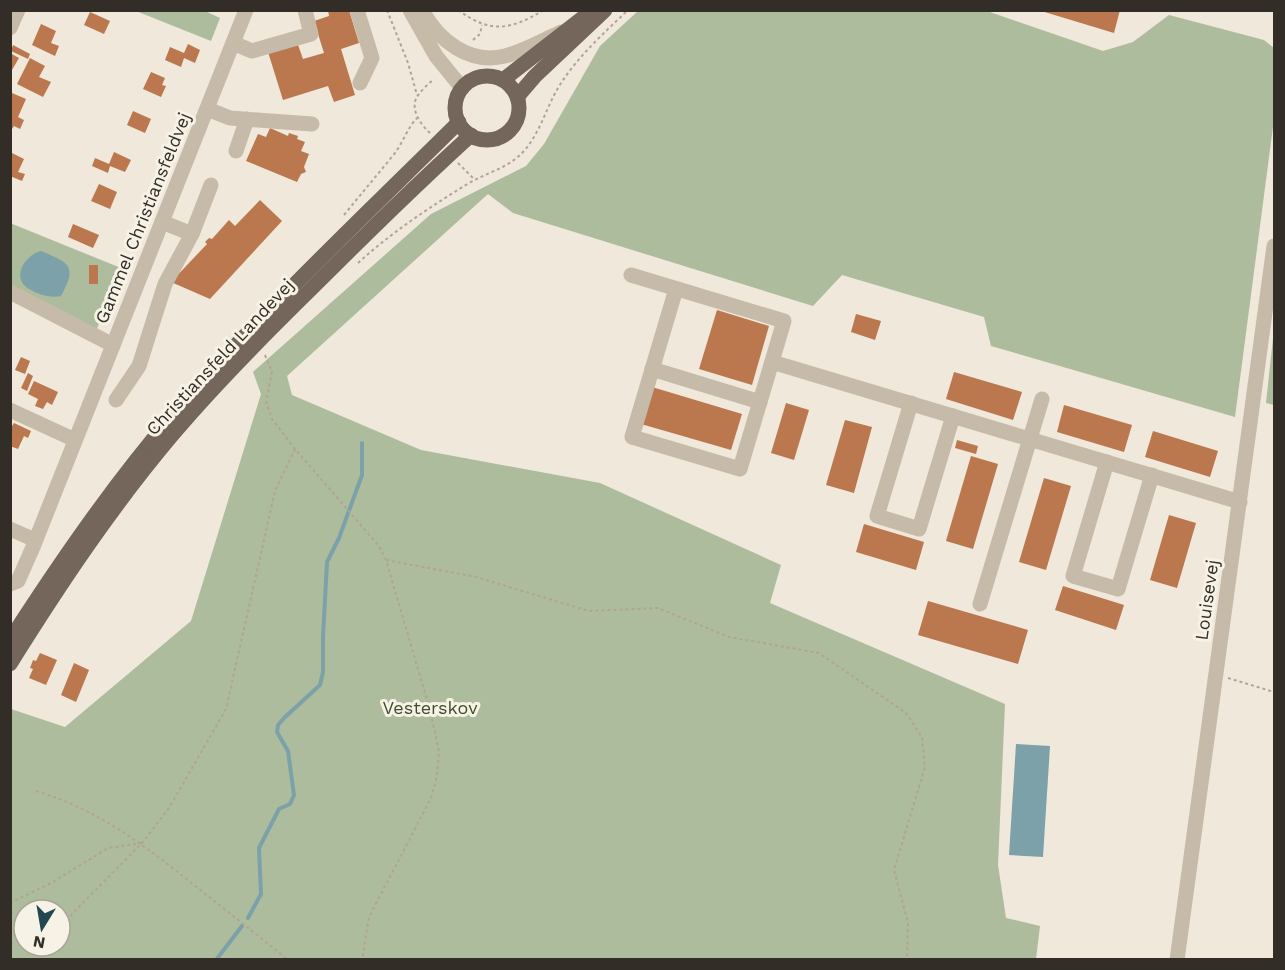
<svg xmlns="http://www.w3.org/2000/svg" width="1285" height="970" viewBox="0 0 1285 970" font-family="'Work Sans',sans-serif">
<rect width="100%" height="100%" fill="#efe8db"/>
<g fill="#adbc9c" fill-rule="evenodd">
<polygon points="136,11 205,11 220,18 211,41"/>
<path d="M638 11H987L1103 51 1133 42 1169 15 1264 40 1274 48V119L1235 417 991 346 984 317 842 275 813 306 513 213 488 194 287 376 292 395 421 450 600 483 781 565 770 603 1005 704 998 865 1006 918 1040 926 1036 959H11V709L65 727 191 621 261 394 253 372 431 214 526 166 544 144 600 46ZM24 910H60V946H24Z"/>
<polygon points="10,223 121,268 96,331 11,286"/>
<polygon points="1274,329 1274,405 1266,403"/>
</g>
<g fill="#7ca1a9">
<path d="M41 251C69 263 78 265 61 296 50 299 32 293 24 285 13 272 28 254 41 251Z"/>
<polygon points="1016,744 1050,746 1043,857 1009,855"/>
</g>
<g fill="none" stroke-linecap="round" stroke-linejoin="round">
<g stroke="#7ca1a9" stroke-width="4">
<polyline points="248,918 261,894 259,848 279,809 290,804 294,795 288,751 277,732 278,725 284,718 320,685 323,672 323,637 327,562 339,538 362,475 362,443"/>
<polyline points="216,960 242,926"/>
</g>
</g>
<g fill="#bb774d">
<polygon points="328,10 349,10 359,43 341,49 355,95 334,102 328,86 283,100 268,52 297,42 303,59 324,53 314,21 329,16"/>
<polygon points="1038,10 1120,10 1114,33"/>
<polygon points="90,12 110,21 104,34 84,25"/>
<polygon points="41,24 56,31 51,43 59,46 55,56 32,45"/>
<polygon points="188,44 200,50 195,63 184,58 181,67 165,60 170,47 184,53"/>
<polygon points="13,45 30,54 28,59 11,51"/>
<polygon points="10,53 19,58 12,70 10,69"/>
<polygon points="30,58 45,66 39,77 51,82 43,97 17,84"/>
<polygon points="151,72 165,78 162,85 166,86 161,97 143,89"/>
<polygon points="12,93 26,99 18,117 24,120 20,129 14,126 12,129 10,129 10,97"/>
<polygon points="133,111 151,119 145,133 127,125"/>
<polygon points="270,128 288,136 289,133 298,136 297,139 305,142 301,151 309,154 304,167 306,172 301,174 297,182 246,161 258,134 266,137"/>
<polygon points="10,152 24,159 18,172 25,174 22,181 10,176"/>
<polygon points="114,152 131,160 125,172 110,166 108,173 92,166 95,158 109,164"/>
<polygon points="99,184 117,192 110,209 91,201"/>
<polygon points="260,200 282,221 210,299 171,282 207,244 205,242 209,238 212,239 229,220 235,226"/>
<polygon points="73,224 99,235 93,248 68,237"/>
<rect x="89" y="265" width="9" height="19"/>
<polygon points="717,310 769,326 752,385 699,369"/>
<polygon points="856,314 881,321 875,340 851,332"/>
<polygon points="21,357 30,361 25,374 15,370"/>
<polygon points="954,372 1022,392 1013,420 946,399"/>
<polygon points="28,373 33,376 27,391 21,388"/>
<polygon points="34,381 58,392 52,405 47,402 43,409 35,406 38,399 28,394"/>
<polygon points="652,387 742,414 731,450 641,424"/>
<polygon points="786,403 809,410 794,460 771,453"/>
<polygon points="1064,405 1132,425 1124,452 1057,432"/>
<polygon points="845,420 872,427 854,493 826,485"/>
<polygon points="14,423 31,431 28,438 24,436 18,449 10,446 10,429"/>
<polygon points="1153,431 1218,451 1210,477 1145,457"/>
<polygon points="957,440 978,446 976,454 955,448"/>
<polygon points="971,456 998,464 973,549 946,541"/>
<polygon points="1044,478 1071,486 1046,570 1019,562"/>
<polygon points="1169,515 1196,523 1177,588 1150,580"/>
<polygon points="864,524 924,542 916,570 856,552"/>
<polygon points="1063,586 1124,605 1116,630 1055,610"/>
<polygon points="928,601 1028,630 1018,664 918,635"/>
<polygon points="40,653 57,660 46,685 29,678 33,669 30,668 33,660 36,661"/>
<polygon points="74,663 89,670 76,702 61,695"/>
</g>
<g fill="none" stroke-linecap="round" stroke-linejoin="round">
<g stroke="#b1a492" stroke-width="2" stroke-dasharray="3 3" stroke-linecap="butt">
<polyline points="387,10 408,63 417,95"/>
<path d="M458 10C491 34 510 30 544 10"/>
<polyline points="473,40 480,34 482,25"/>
<path d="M430 133C420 124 408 107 419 94 423 89 428 84 433 80"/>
<polyline points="458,163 475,180"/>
<path d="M344 215C361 194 378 174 395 153 403 142 408 127 417 118"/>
<path d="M358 263C392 232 430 207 469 183 486 173 505 169 520 155 539 137 545 110 558 88 576 58 603 34 628 10"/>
<polyline points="265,355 272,372 266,402 272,419 295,449 379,546 386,560 430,710 439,751 437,776 431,798 369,917 362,960"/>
<polyline points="386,560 476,577 589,611 658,608 729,637 819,653 906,713 922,737 925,767 894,870 908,923 907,960"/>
<polyline points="1228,678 1274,692"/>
<path d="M36 791C99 810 144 845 194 885 226 910 257 935 288 960"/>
<polyline points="10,903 53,882 108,848 142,843"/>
<polyline points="60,931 73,913 142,843 169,808 226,709 275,491 295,449"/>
<polyline points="40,960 49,946"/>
</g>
<g stroke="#c6baa8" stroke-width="15">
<polyline points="357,10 372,58 360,83"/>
<polyline points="410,10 436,56 462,88"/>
<path d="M422 10C438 40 469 65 505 56 524 51 543 40 561 32"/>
<polyline points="10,28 18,10"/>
<polyline points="233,43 252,51 311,34 305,10"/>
<polyline points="207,109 230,118 312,124"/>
<polyline points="236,151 247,119"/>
<polyline points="162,222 192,234 211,185"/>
<polyline points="631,275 784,321 740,469 632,437 676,289"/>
<polyline points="10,292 113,345"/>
<polyline points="772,362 1240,502"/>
<polyline points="652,369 760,402"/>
<polyline points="116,400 139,366 165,284 192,234"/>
<polyline points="911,403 877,516 919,529 953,416"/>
<polyline points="10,410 75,440"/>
<polyline points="1107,462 1073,576 1118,589 1152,475"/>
<polyline points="10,529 35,540"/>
<polyline points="10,584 18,581 33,547 246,10"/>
<polyline points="980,604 1042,399"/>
<polyline points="1177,960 1274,246"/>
</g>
<g stroke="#74665a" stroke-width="15">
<circle cx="487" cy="108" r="32"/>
<polyline points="503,80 593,10"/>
<polyline points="517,97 535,76 605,10"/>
<path d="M10 640C61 561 114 484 176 412 264 310 363 217 459 122"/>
<path d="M10 664C60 584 112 506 173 434 216 383 263 336 311 289 363 237 416 185 471 135"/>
</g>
</g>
<g text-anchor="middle" stroke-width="6" stroke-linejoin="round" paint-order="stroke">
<g font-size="18" fill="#332d27" stroke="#f7f2e6">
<text transform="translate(143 218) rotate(-68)" y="6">Gammel Christiansfeldvej</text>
<text transform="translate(220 357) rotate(-47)" y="6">Christiansfeld Landevej</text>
<text transform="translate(1207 600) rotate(-82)" y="6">Louisevej</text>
</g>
<g font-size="18" fill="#3e4f2d" stroke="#f7f2e6">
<text x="430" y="714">Vesterskov</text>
</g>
</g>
<rect width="1285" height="970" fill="none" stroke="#332d27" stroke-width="24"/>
<g transform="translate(42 928) rotate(191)"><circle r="28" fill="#f7f2e6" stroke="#a9a39a" stroke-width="1.5"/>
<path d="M0-4.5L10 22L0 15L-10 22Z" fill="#214751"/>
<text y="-9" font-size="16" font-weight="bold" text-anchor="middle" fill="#332d27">N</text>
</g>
</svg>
